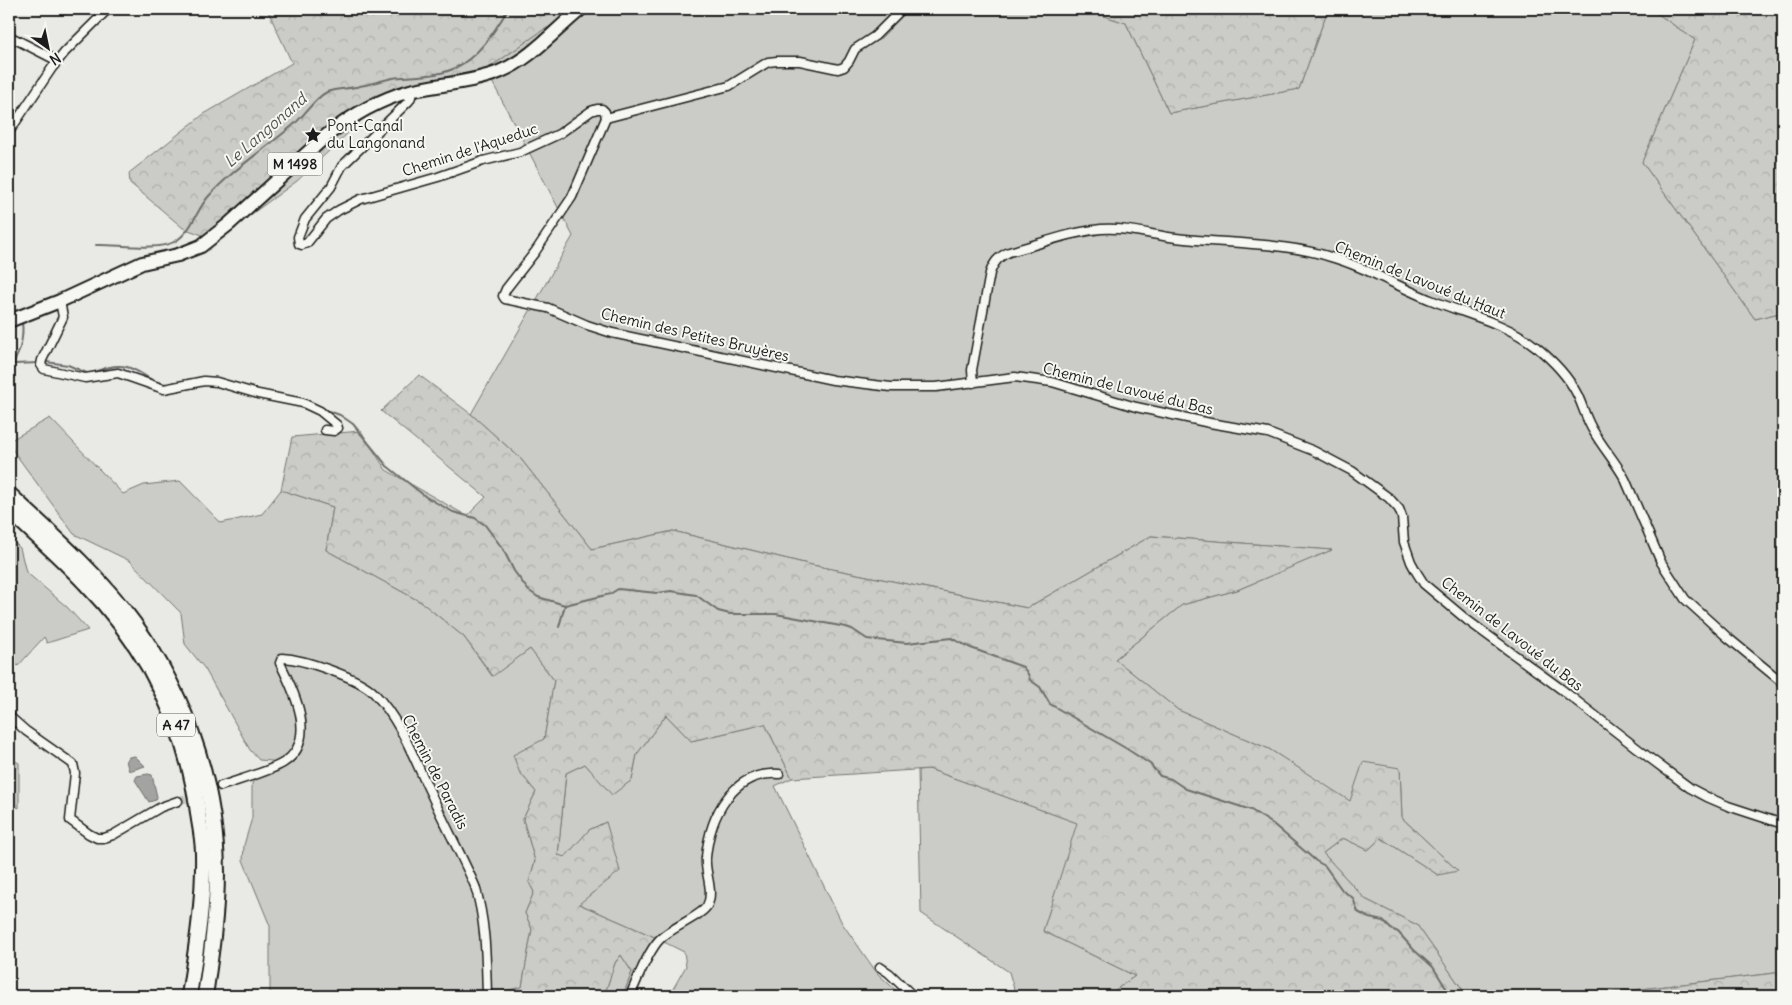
<svg xmlns="http://www.w3.org/2000/svg" width="1792" height="1005" viewBox="0 0 1792 1005" font-family="Delius,sans-serif">
<defs>
<pattern id="forest-crowns" width="20" height="18" patternUnits="userSpaceOnUse" patternTransform="scale(1.25)"><rect width="20" height="18" fill="#cbcbc7"/><path d="M2 6a3 3 0 1 1 6 0M12 15a3 3 0 1 1 6 0" fill="none" stroke="#aeaeaa"/></pattern>
</defs>
<rect width="100%" height="100%" fill="#e9e9e5"/>
<filter id="ink" filterUnits="userSpaceOnUse"><feTurbulence type="fractalNoise" baseFrequency=".02" numOctaves="2"/><feDisplacementMap in="SourceGraphic" scale="10" xChannelSelector="R" yChannelSelector="G"/><feConvolveMatrix kernelMatrix="1 2 1 2 8 2 1 2 1" color-interpolation-filters="sRGB"/></filter>
<g filter="url(#ink)">
<g fill="#cbcbc7" stroke="#747472">
<polygon points="587,9 1083,9 1126,23 1169,113 1299,89 1328,9 1651,9 1695,40 1642,162 1755,319 1783,312 1783,972 1583,996 1467,996 1417,925 1365,899 1323,853 1343,838 1368,850 1381,838 1438,875 1457,870 1402,818 1400,768 1350,802 1269,749 1178,710 1115,659 1182,605 1237,590 1331,550 1151,536 1027,608 812,565 673,531 592,549 520,458 471,414 573,236 486,70 543,30"/>
<polygon points="50,418 123,494 144,485 180,481 221,523 262,514 281,490 333,507 326,550 421,602 464,637 492,676 530,649 554,680 544,739 519,771 536,792 523,819 535,861 529,882 534,892 525,913 532,929 522,988 484,996 270,996 270,926 243,860 244,845 252,818 252,783 272,761 259,760 250,750 205,669 185,644 181,613 130,561 74,534 9,445 9,441"/>
<polygon points="9,537 20,548 26,572 67,607 88,630 47,643 44,637 18,666 9,656 9,649 11,646 9,643"/>
<polygon points="666,715 691,741 765,724 792,778 775,786 842,923 877,973 902,996 669,996 686,966 684,952 650,935 579,904 606,822 589,830 565,858 558,855 566,773 585,764 612,794 632,780 637,754"/>
<polygon points="9,758 19,763 19,808 9,803"/>
<polygon points="929,769 1078,823 1043,931 1135,976 1107,996 1016,996 1009,972 921,913 918,770"/>
<polygon points="621,955 632,972 623,996 604,996 615,963"/>
</g>
<g fill="url(#forest-crowns)" stroke="#747472">
<polygon points="267,9 587,9 543,30 473,79 382,101 297,181 216,240 183,228 130,183 129,173 204,114 292,63"/>
<polygon points="1083,9 1328,9 1299,89 1169,113 1126,23"/>
<polygon points="1651,9 1783,9 1783,312 1755,319 1642,162 1695,40"/>
<polygon points="419,375 471,414 520,458 592,549 673,531 812,565 1027,608 1151,536 1332,550 1237,590 1182,605 1115,659 1178,710 1269,749 1350,801 1363,762 1400,768 1402,818 1458,871 1438,875 1381,838 1368,850 1343,838 1323,853 1365,899 1417,925 1467,996 1107,996 1135,976 1043,931 1077,823 929,769 792,778 765,724 691,741 666,715 637,754 632,780 612,795 585,764 566,773 558,855 565,857 589,830 606,822 620,871 579,904 657,938 628,995 639,996 623,996 632,972 621,955 615,963 604,996 484,996 522,987 532,929 525,913 534,892 529,882 535,861 523,819 536,792 519,771 513,755 544,739 554,680 530,649 493,676 464,637 421,602 326,550 333,507 281,490 292,437 361,431 386,470 467,516 486,497 381,411"/>
<polygon points="1783,972 1783,996 1583,996"/>
</g>
<g fill="#a3a3a1" stroke="#6d6d6c">
<polygon points="135,756 145,766 129,771 126,761 129,757"/>
<polygon points="148,774 152,775 157,797 156,800 149,802 135,780 137,776"/>
</g>
<g fill="none" stroke-linecap="round" stroke-linejoin="round">
<g stroke="#6d6d6c" stroke-width="2">
<path d="M96 245C115 244 158 251 174 242 191 233 196 211 208 197 233 169 264 150 292 126 304 117 313 99 327 92 337 88 350 89 360 86 372 84 382 80 393 78 413 76 434 77 453 69 478 58 495 31 508 9"/>
<path d="M46 362 68 365 89 374C122 361 126 364 155 382"/>
<polyline points="14,364 39,363"/>
<path d="M9 368C20 357 24 336 22 322"/>
<polyline points="159,383 167,384"/>
<polyline points="323,409 340,415 353,424 387,466 426,497 453,512 475,518 485,525 503,549 514,571 528,590 538,597 565,605 610,594 618,589 657,593 671,591 696,595 718,611 730,614 776,614 846,627 852,629 867,639 907,643 951,638 971,648 1023,667 1028,674 1030,680 1040,687 1050,704 1127,749 1150,764 1160,776 1171,779 1186,789 1251,810 1273,824 1316,861 1325,866 1342,890 1353,898 1358,912 1369,918 1383,921 1391,929 1398,932 1414,950 1433,967 1451,996"/>
<polyline points="559,627 565,605"/>
</g>
<polyline stroke="#c0c0bd" stroke-width="8" stroke-dasharray="8 4" stroke-linecap="butt" points="178,801 221,786"/>
<g stroke="#1c1c1c" stroke-width="11">
<g id="street">
<polyline points="9,36 58,61"/>
<polyline points="410,92 411,97 409,101 342,166 331,187 305,219 298,237 299,244 302,245 307,243 326,219 339,210 361,199 438,177 483,161 520,152 559,134 591,111 597,109 602,109 605,112 606,118"/>
<polyline points="606,118 572,197 535,252 506,289 503,296 505,299 548,308 587,325 612,333 833,380 891,387 936,387 1015,377 1052,382 1136,407 1210,423 1268,433 1314,451 1352,471 1389,498 1399,509 1402,517 1404,542 1411,562 1417,573 1424,584 1467,620 1561,689 1647,756 1690,788 1707,797 1728,806 1783,824"/>
<polyline points="606,118 729,86 768,62 777,61 800,61 838,69 844,67 849,61 855,49 875,36 902,9"/>
<polyline points="9,132 52,68 65,52 108,9"/>
<polyline points="60,301 63,317 42,360 41,365 44,369 85,378 118,373 164,389 204,381 217,382 258,394 303,403 320,411 337,425 338,428 334,431 325,430"/>
<path d="M973 383 972 370 990 273C994 262 998 257 1009 252 1040 244 1070 232 1101 229 1126 227 1152 235 1176 238 1226 244 1287 242 1334 258 1368 268 1398 287 1431 300 1463 313 1508 324 1535 346 1550 358 1568 376 1577 394 1583 406 1586 420 1594 432 1603 448 1616 462 1625 479L1661 562 1685 599 1727 637 1783 683"/>
<polyline points="9,716 26,731 73,764 75,773 70,820 89,834 97,838 104,838 113,835 161,807 178,801"/>
<path d="M221 786C238 780 268 772 283 763 319 741 294 691 280 663L282 658C303 659 360 678 374 693 402 722 415 762 432 796 446 827 462 856 475 886 486 922 486 959 487 996"/>
<polyline points="880,967 889,973 913,996"/>
<path d="M630 996C637 980 648 951 660 939 671 928 701 916 707 906 715 891 704 872 706 857 710 816 732 771 779 774"/>
</g>
</g>
<g stroke="#1c1c1c" stroke-width="16">
<path id="primary" d="M9 321 60 301 142 263 178 255 201 246 229 224 326 136C352 115 378 100 410 91 439 84 471 83 499 72 531 59 555 30 581 9"/>
</g>
<g stroke="#1c1c1c" stroke-width="18">
<g id="highway">
<path d="M9 494C48 531 90 567 123 609 182 683 216 778 217 872 217 914 211 955 205 996"/>
<path d="M9 510C34 534 61 557 85 583 149 649 188 729 199 820 201 831 203 842 203 854 204 902 196 949 189 996"/>
</g>
</g>
<use href="#street" stroke="#f6f6f2" stroke-width="8"/>
<use href="#primary" stroke="#f6f6f2" stroke-width="12"/>
<use href="#highway" stroke="#f6f6f2" stroke-width="14"/>
</g>
</g>
<defs>
<g id="sight-bare" transform="scale(1.35)"><path d="M0-6L1.8-2.2L6-1.7L2.9 1.2L3.7 5.4L0 3.3L-3.7 5.4L-2.9 1.2L-6-1.7L-1.8-2.2Z" fill="#1c1c1c" stroke="#f6f6f2" stroke-width="2.5" paint-order="stroke"/></g>
</defs>
<g fill-rule="evenodd">
<use href="#sight-bare" x="313" y="135"/>
</g>
<g text-anchor="middle" stroke-width="4" stroke-linejoin="round" paint-order="stroke">
<g fill="#f6f6f2" stroke="#5d5d5c" stroke-width="1">
<rect x="267.5" y="152.5" width="55" height="23" rx="4"/>
<rect x="157" y="713.5" width="38" height="23" rx="4"/>
</g>
<g font-size="14" font-weight="bold" fill="#1c1c1c">
<text x="295" y="169">M 1498</text>
<text x="176" y="730">A 47</text>
</g>
<g font-size="15" fill="#1c1c1c" stroke="#f6f6f2" text-anchor="start">
<text x="327" y="131">Pont-Canal<tspan x="327" dy="17">du Langonand</tspan></text>
</g>
<g font-size="15" fill="#1c1c1c" stroke="#f6f6f2">
<text transform="translate(470 150) rotate(-18)" y="5">Chemin de l'Aqueduc</text>
<text transform="translate(1420 280) rotate(22)" y="5">Chemin de Lavoué du Haut</text>
<text transform="translate(695 335) rotate(13)" y="5">Chemin des Petites Bruyères</text>
<text transform="translate(1128 389) rotate(14)" y="5">Chemin de Lavoué du Bas</text>
<text transform="translate(1512 634) rotate(38)" y="5">Chemin de Lavoué du Bas</text>
<text transform="translate(435 772) rotate(63)" y="5">Chemin de Paradis</text>
</g>
<g font-size="16" font-style="italic" fill="#525251" stroke="#f6f6f2">
<text transform="translate(265 130) rotate(-41)" y="6">Le Langonand</text>
</g>
</g>
<rect width="1792" height="1005" fill="none" stroke="#f6f6f2" stroke-width="30"/>
<rect x="15" y="15" width="1762" height="975" fill="none" stroke="#1c1c1c" stroke-width="2" filter="url(#ink)"/>
<g transform="translate(48 48) rotate(147)" stroke="#f6f6f2" stroke-width="4" paint-order="stroke">
<path d="M0-4L9 19L0 12L-9 19Z" fill="#1c1c1c"/>
<text y="-8" font-size="14" font-weight="bold" text-anchor="middle" fill="#1c1c1c">N</text>
</g>
</svg>
